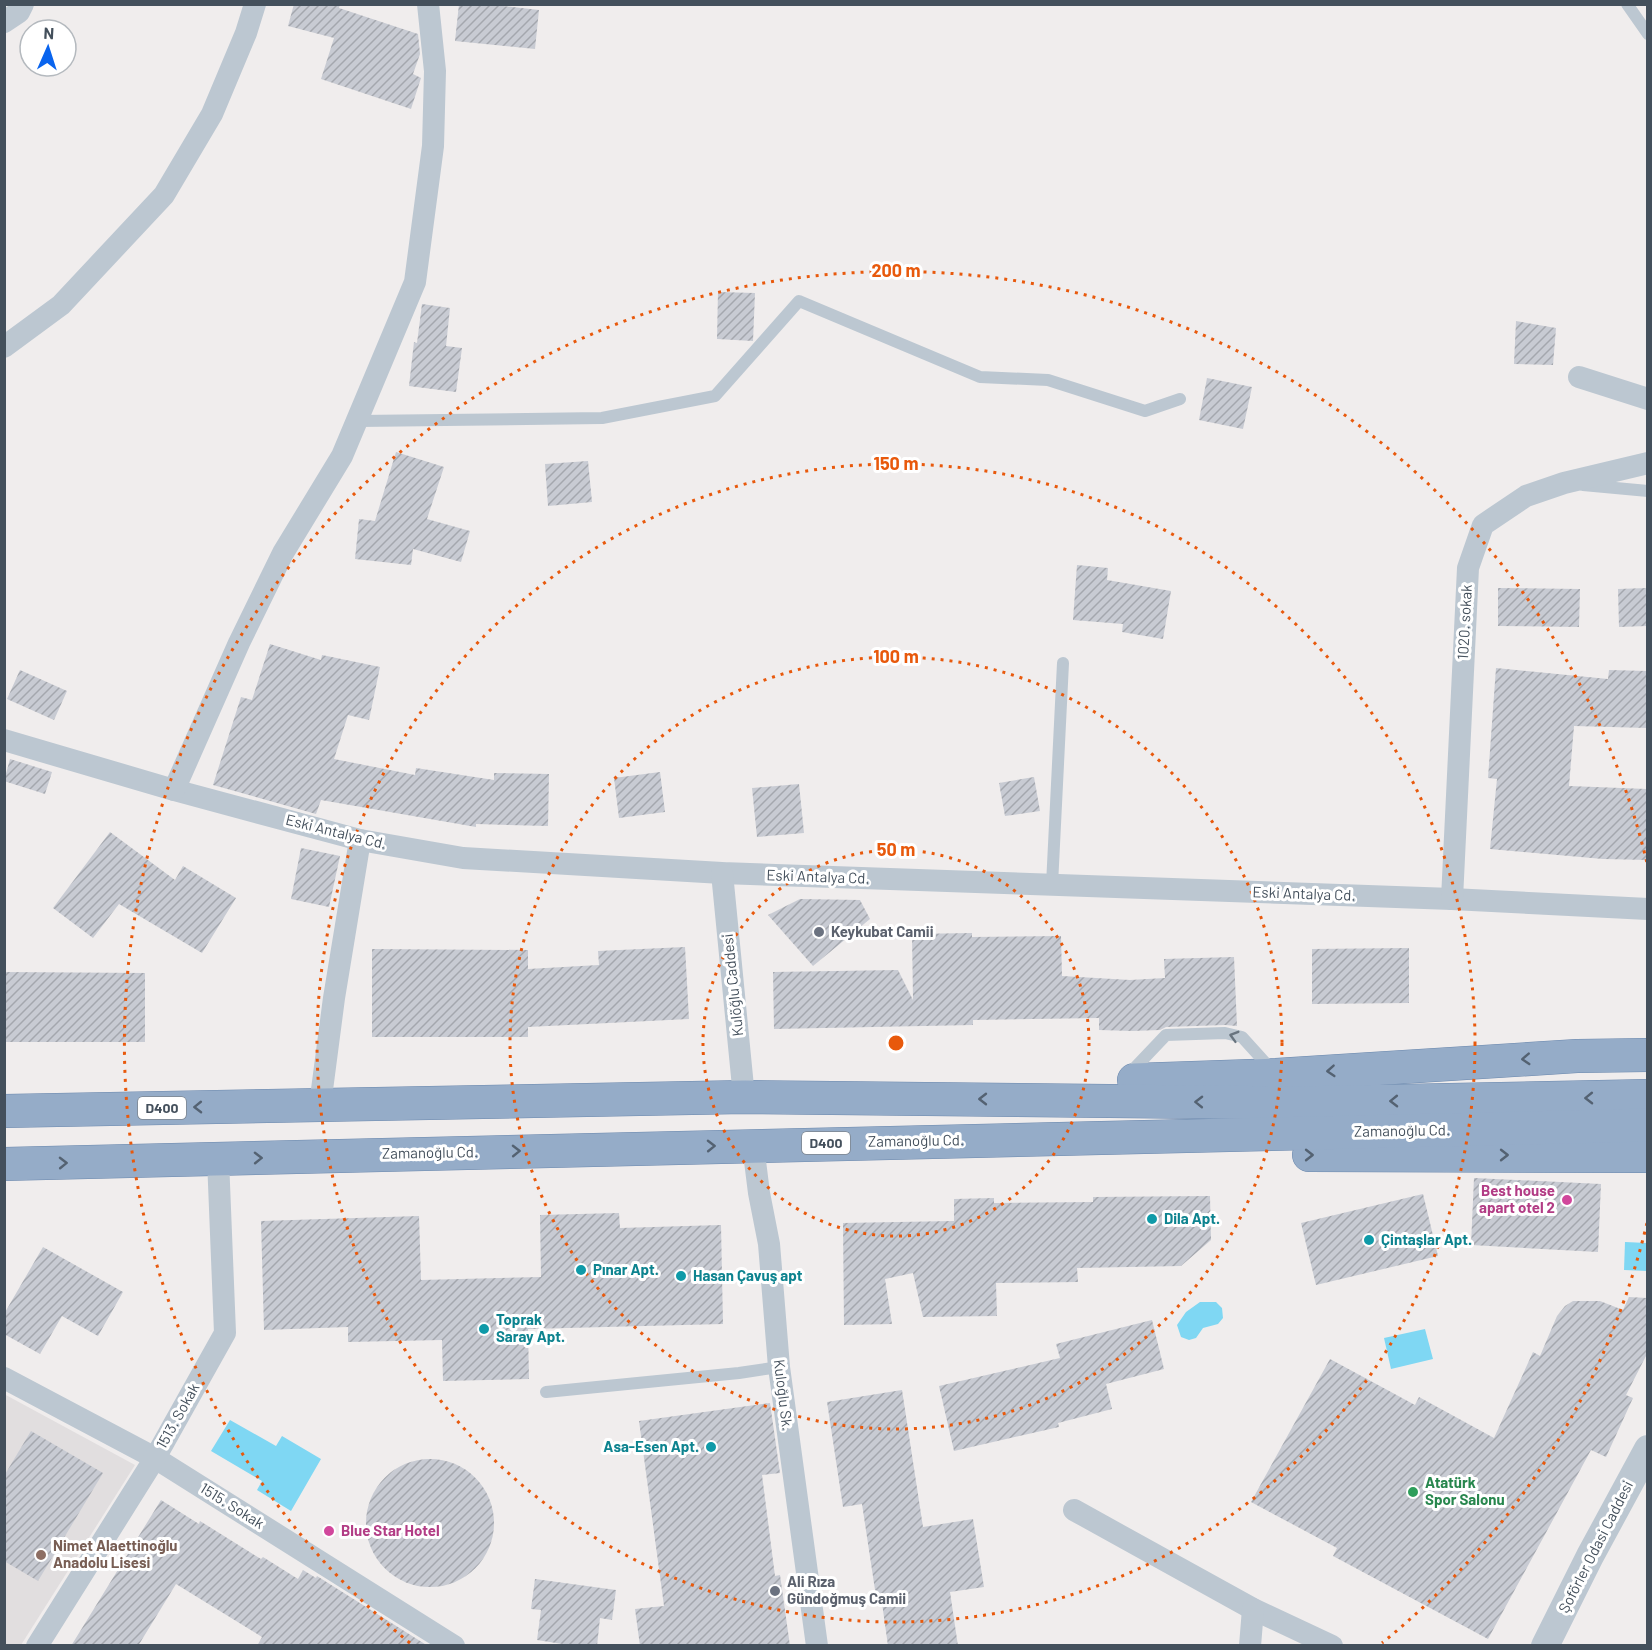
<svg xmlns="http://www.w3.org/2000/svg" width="1652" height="1650" viewBox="0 0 1652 1650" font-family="Barlow,sans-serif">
<defs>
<pattern id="building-hatch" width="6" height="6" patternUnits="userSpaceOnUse" patternTransform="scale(1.5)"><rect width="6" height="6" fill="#c8cbd3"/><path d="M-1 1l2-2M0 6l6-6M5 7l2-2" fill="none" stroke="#a4a7ae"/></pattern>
</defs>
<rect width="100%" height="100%" fill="#f0eded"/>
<polygon fill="#e1dedf" points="4,1394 135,1465 21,1645 5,1645"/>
<g fill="#7fd7f3">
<polygon points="1625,1242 1647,1243 1647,1271 1624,1270"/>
<polygon points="1200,1302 1216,1302 1222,1308 1223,1318 1218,1324 1203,1328 1196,1338 1189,1340 1181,1337 1177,1325 1186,1312"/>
<polygon points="1425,1329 1433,1359 1391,1369 1384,1338"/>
<polygon points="230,1420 276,1446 282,1436 321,1459 291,1511 257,1490 262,1481 211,1451"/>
</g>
<g fill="url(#building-hatch)">
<polygon points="294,4 340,4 339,8 418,34 420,54 413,74 421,78 411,109 321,79 334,38 288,26"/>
<polygon points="459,4 485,4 539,10 535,49 455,41"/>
<polygon points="718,292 755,293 753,341 717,339"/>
<polygon points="422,304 450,308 446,346 462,348 456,392 409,386 414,342 417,343"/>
<polygon points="1516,321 1556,328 1553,365 1514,364"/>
<polygon points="1207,378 1252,387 1243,429 1199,420"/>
<polygon points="396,452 444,467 427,519 470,531 461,562 413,549 411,565 355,559 359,519 375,521"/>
<polygon points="588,461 592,502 548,506 545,464"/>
<polygon points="1077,565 1108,568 1107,580 1171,591 1163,639 1122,632 1123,624 1073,620"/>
<polygon points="1498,588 1580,589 1579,627 1498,626"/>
<polygon points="1647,588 1647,626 1619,627 1618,589"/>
<polygon points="270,644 321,660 322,655 380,667 369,720 348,715 334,759 415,775 416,768 494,780 494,773 549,774 548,826 476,824 476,827 321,800 316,814 213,785 241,697 252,700"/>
<polygon points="1496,668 1608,679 1609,670 1647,671 1647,728 1574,726 1569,786 1647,789 1647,860 1603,859 1490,849 1497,779 1488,778"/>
<polygon points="20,670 67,691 54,720 7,699"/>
<polygon points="10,759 52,772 45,794 4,781"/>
<polygon points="660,772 665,812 619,818 614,778"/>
<polygon points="1034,777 1040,811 1005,816 999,783"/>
<polygon points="799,784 804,833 757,837 752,788"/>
<polygon points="110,832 175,880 183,866 236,898 202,953 119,904 93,938 53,908"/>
<polygon points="301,848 340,856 329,907 291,899"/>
<polygon points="800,899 860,900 870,919 813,966 768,915"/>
<polygon points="972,933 972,937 1061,936 1062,976 1130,980 1165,978 1164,959 1234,957 1237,1026 1225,1025 1166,1027 1160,1030 1132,1031 1099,1030 1099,1018 973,1020 973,1025 774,1029 773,972 898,970 913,1000 912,934"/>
<polygon points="685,947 689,1019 528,1027 528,1037 372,1037 372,949 528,950 528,969 599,965 598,951"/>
<polygon points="1409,948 1409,1003 1312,1004 1312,949"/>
<polygon points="4,972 145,973 145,1042 4,1042"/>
<polygon points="1474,1178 1601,1184 1598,1252 1471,1245"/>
<polygon points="1423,1194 1438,1256 1316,1285 1301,1223"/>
<polygon points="1210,1196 1211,1240 1181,1266 1077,1268 1078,1282 996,1283 997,1316 923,1317 913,1273 885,1279 892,1324 844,1325 843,1223 954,1221 954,1199 994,1198 994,1203 1093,1202 1093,1197"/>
<polygon points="619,1213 620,1228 721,1225 723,1324 528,1329 529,1379 443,1381 442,1340 348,1342 348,1327 264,1330 261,1221 419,1216 421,1280 541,1277 540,1215"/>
<polygon points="43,1247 123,1292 98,1336 62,1316 40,1354 4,1334 4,1314"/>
<polygon points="1629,1297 1647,1298 1647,1354 1626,1395 1633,1398 1606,1457 1591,1450 1488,1639 1333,1556 1337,1548 1251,1502 1330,1359 1415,1405 1419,1397 1494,1438 1533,1352 1540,1356 1557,1316 1565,1306 1573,1301 1600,1301 1623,1310"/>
<polygon points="1152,1320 1164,1369 1106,1384 1112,1409 1058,1423 1059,1427 954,1451 939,1386 1060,1358 1056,1344"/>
<polygon points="902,1390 923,1527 973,1519 984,1587 950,1592 958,1646 888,1646 882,1603 877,1603 862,1504 843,1507 827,1402"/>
<polygon points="770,1403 780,1473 762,1475 775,1576 780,1575 790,1646 640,1646 635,1609 664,1606 639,1421"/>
<polygon points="31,1431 103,1473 38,1581 4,1561 4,1476"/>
<circle cx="430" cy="1523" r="64"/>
<polygon points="161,1500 199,1524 200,1521 261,1559 263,1557 298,1579 303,1570 316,1578 317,1576 428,1646 257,1646 262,1637 176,1584 138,1646 71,1646"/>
<polygon points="535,1579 616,1590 612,1620 600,1618 597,1646 575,1646 537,1640 541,1610 531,1609"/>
</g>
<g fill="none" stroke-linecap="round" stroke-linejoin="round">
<g stroke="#6b88ad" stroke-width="34">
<g id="trunk">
<polyline points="1134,1080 1276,1075 1577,1056 1648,1055"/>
<polyline points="4,1111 744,1097 1296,1103 1648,1096"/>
<polyline points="1309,1155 1648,1156"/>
<polyline points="4,1164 1648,1125"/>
</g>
</g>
<g stroke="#bcc7d1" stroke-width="12">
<polyline points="1627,4 1648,34"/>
<polyline points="358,421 602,418 715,396 799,301 980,377 1048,380 1145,411 1180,399"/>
<polyline points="1583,485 1648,491"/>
<polyline points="1052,885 1063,663"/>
<polyline points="1128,1075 1166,1035 1225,1033 1242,1037 1271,1069"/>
<polyline points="546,1392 739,1373 779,1367"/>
</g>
<g stroke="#bcc7d1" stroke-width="22">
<polyline points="4,22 19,12 23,4"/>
<polyline points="4,347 61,305 164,195 212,114 246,33 255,4"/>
<polyline points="1579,377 1648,399"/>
<polyline points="4,740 174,790 360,840 463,858 722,873 1452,899 1648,909"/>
<polyline points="174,790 239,643 283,553 342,456 415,282 433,146 435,71 428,4"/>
<polyline points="722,873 744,1097"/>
<polyline points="1452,899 1468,568 1483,525 1526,496 1564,483 1648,463"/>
<polyline points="320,1105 334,998 360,840"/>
<polyline points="753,1145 759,1193 769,1244 779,1367 817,1646"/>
<polyline points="4,1378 155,1458 454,1646"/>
<polyline points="1074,1510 1253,1609 1332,1646"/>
<polyline points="37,1646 155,1458 225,1333 218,1159"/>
<polyline points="1250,1646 1253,1609"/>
</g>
<polyline stroke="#bcc7d1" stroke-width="28" points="1545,1646 1590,1556 1648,1449"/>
<use href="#trunk" stroke="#95acc8" stroke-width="33"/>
</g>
<defs><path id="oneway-chevron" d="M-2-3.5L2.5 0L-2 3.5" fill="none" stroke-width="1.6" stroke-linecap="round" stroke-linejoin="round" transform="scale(1.5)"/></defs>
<use stroke="#68747f" href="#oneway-chevron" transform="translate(1234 1036) rotate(-164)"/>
<g stroke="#546272">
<use href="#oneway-chevron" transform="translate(1526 1059) rotate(177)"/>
<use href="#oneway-chevron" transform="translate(1331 1071) rotate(176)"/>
<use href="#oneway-chevron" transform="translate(1589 1098) rotate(179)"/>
<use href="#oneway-chevron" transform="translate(983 1099) rotate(-180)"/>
<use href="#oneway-chevron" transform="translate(1394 1101) rotate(179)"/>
<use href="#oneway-chevron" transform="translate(1199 1102) rotate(-179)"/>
<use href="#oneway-chevron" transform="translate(198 1107) rotate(179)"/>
<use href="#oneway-chevron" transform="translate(711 1146) rotate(-1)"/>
<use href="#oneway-chevron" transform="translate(516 1151) rotate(-1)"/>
<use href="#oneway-chevron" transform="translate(1309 1155)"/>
<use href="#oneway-chevron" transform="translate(1504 1155)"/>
<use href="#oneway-chevron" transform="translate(258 1158) rotate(-1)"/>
<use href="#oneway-chevron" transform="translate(63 1163) rotate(-1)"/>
</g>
<g fill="none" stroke="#e8590c" stroke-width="3" stroke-dasharray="3 6">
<circle cx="896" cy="1043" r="193"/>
<circle cx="896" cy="1043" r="386"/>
<circle cx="896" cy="1043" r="579"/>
<path d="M1647 1223A772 772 0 0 1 1382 1643M410 1643A772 772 0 1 1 1647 863"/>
</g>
<g fill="#6b7280" stroke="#fff" stroke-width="2">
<circle cx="819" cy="932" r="6"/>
<circle cx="775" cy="1591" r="6"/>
</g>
<g fill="#d1479c" stroke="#fff" stroke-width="2">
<circle cx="1567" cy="1200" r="6"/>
<circle cx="329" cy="1531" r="6"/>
</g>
<g fill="#0f9aa8" stroke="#fff" stroke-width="2">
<circle cx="1152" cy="1219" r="6"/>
<circle cx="1369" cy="1240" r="6"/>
<circle cx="581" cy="1270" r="6"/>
<circle cx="681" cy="1276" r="6"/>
<circle cx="484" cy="1329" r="6"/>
<circle cx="711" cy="1447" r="6"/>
</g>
<circle fill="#2e9e5b" stroke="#fff" stroke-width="2" cx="1413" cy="1492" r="6"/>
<circle fill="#8d6e63" stroke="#fff" stroke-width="2" cx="41" cy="1555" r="6"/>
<g text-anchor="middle" stroke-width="6" stroke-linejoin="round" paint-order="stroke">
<g fill="#fff" stroke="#7c848d" stroke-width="1.5">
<rect x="138" y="1097" width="48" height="22" rx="4.5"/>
<rect x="802" y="1132" width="48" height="22" rx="4.5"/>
</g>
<g font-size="14" font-weight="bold" fill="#44505c">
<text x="162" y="1113">D400</text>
<text x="826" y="1148">D400</text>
</g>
<g font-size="15" fill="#44505c" stroke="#fff">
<text transform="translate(1465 622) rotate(-87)" y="5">1020. sokak</text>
<text transform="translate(336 832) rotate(14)" y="5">Eski Antalya Cd.</text>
<text transform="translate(818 877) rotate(2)" y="5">Eski Antalya Cd.</text>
<text transform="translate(1304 894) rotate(2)" y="5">Eski Antalya Cd.</text>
<text transform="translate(733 985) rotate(-96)" y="5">Kulöğlu Caddesi</text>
<text transform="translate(1402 1131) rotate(-1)" y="5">Zamanoğlu Cd.</text>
<text transform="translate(916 1141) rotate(-1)" y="5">Zamanoğlu Cd.</text>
<text transform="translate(430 1153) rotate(-1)" y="5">Zamanoğlu Cd.</text>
<text transform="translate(783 1395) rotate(83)" y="5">Kuloğlu Sk.</text>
<text transform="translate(178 1416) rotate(-61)" y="5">1513. Sokak</text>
<text transform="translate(232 1506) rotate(32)" y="5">1515. Sokak</text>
<text transform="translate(1596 1547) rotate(-63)" y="5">Şoförler Odasi Caddesi</text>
</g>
<g font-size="15" font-weight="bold" fill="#5b616d" stroke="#fff" text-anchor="start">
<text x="831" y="937">Keykubat Camii</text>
<text x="787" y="1587">Ali Rıza<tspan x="787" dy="17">Gündoğmuş Camii</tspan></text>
</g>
<g font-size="15" font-weight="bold" fill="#b23c85" stroke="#fff" text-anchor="end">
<text x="1555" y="1196">Best house<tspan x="1555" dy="17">apart otel 2</tspan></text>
<text x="341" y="1536" text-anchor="start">Blue Star Hotel</text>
</g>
<g font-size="15" font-weight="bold" fill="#0d838f" stroke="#fff" text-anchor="start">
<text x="1164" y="1224">Dila Apt.</text>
<text x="1381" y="1245">Çintaşlar Apt.</text>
<text x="593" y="1275">Pınar Apt.</text>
<text x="693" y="1281">Hasan Çavuş apt</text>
<text x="496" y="1325">Toprak<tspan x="496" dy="17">Saray Apt.</tspan></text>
<text x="699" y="1452" text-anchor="end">Asa-Esen Apt.</text>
</g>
<g font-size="15" font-weight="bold" fill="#27864d" stroke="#fff" text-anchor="start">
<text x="1425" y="1488">Atatürk<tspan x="1425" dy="17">Spor Salonu</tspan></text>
</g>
<g font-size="15" font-weight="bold" fill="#785e54" stroke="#fff" text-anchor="start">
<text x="53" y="1551">Nimet Alaettinoğlu<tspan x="53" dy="17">Anadolu Lisesi</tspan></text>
</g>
</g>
<circle cx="896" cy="1043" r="9" fill="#e8590c" stroke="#fff" stroke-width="3"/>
<g font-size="18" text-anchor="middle" font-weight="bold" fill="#e8590c" stroke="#fff" stroke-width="6" stroke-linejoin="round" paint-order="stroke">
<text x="896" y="277">200 m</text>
<text x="896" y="470">150 m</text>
<text x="896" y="663">100 m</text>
<text x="896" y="856">50 m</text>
</g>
<rect width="1652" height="1650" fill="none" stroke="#44505c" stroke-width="12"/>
<g transform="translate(48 48) rotate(3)"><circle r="28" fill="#ffffff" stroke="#b4b9be" stroke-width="1.5"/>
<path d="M0-4.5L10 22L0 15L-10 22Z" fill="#0964ee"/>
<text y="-9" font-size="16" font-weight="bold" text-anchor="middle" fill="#44505c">N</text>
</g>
</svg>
